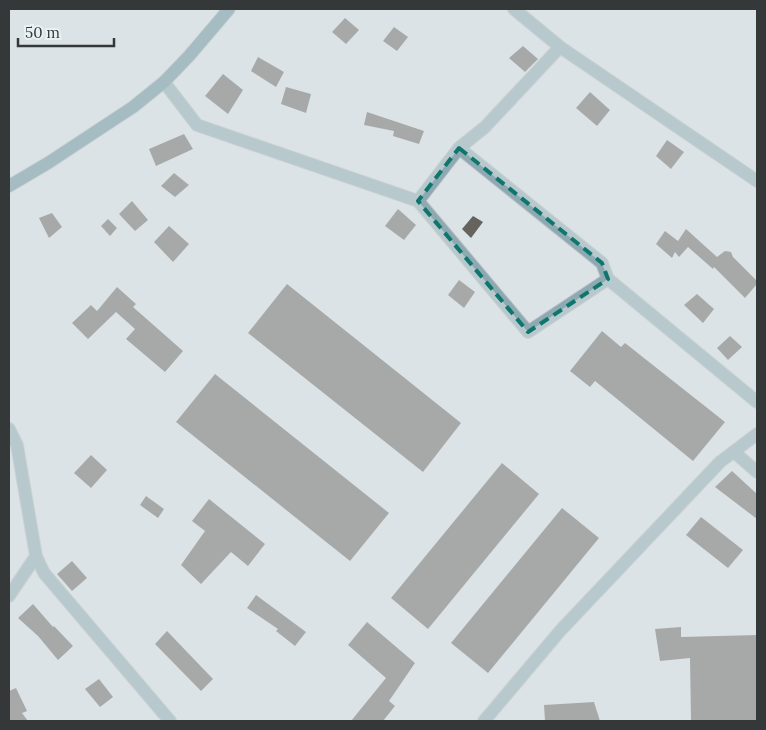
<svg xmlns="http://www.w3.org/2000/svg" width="766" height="730" viewBox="0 0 766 730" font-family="Lora,serif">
<rect width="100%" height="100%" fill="#dce3e6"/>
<g fill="#66635e">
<polygon points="345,18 359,30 346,44 332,32"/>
<polygon points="394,27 408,37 397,51 383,41"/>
<polygon points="523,46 538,59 525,72 509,58"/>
<polygon points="258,57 284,72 276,87 251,71"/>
<polygon points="223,74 243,90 228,114 205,96"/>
<polygon points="286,87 311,94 306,113 281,104"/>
<polygon points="590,92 610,110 597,126 576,108"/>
<polygon points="367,112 424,131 419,144 393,136 394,131 364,125"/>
<polygon points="184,134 193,149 156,166 149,149"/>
<polygon points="667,140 684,152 671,169 656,156"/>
<polygon points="174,173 189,185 175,197 161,186"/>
<polygon points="132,201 148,220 135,231 119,214"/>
<polygon points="398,209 416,225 404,240 385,226"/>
<polygon points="52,213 62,227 49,238 39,218"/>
<polygon points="473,216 483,222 471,238 462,229"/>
<polygon points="108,219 117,228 110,236 101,226"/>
<polygon points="169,226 189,244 173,262 154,242"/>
<polygon points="686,229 717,257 725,251 731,252 733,257 757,281 757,284 745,298 714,267 713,269 688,247 679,257 675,252 672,258 656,244 665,231 678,241"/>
<polygon points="459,280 475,292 464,308 448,295"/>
<polygon points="287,284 461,423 423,472 248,333"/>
<polygon points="117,287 136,304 133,307 183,351 165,372 126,339 135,329 116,312 88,339 72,323 91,305 97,311"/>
<polygon points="697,294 714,309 703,323 684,305"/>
<polygon points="602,331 621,347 625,343 725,422 693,461 595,381 590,387 570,371"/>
<polygon points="730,336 742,347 728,360 717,348"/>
<polygon points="215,374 389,513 350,561 176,422"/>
<polygon points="91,455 107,470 91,488 74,473"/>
<polygon points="502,463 539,494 428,629 391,598"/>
<polygon points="732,471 757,494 757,519 715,487"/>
<polygon points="146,496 164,509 158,518 140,505"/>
<polygon points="209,499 265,544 248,566 231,552 201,584 181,565 205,531 192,521"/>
<polygon points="562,508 599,538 488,673 451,643"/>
<polygon points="701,517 743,550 728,568 686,535"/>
<polygon points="72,561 87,578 72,591 57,574"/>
<polygon points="256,595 306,632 295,646 276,631 278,629 247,608"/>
<polygon points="33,604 53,627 54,626 73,646 58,660 38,636 18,618"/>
<polygon points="367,622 415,663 389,701 395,706 383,721 351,721 386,678 348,645"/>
<polygon points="681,627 681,637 757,635 757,721 691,721 690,658 660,661 655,629"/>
<polygon points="167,631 213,679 201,691 155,644"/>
<polygon points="99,679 113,697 100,707 85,689"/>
<polygon points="16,688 27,711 22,713 28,721 9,721 9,691"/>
<polygon points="594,702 600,721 545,721 544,705"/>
</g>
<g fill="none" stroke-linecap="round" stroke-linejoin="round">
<g stroke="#bbc1c3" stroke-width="14">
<g id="street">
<polyline points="514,9 560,47 757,181"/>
<polyline points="164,82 197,125 418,201 528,332 608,279"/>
<polyline points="459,148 602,263 608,279 757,402"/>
<polyline points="418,201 459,148 485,127 560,47"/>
<polyline points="9,429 17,445 36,556 44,573 170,721"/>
<polyline points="734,452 757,472"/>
<polyline points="9,596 36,556"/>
<polyline points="484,721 560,631 720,462 757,434"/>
</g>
</g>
<g stroke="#bbc1c3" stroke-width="14">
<polyline id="secondary" points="9,186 48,163 133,107 164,82 189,56 229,9"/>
</g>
<use href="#street" stroke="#8da9b2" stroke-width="12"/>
<use href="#secondary" stroke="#638c9a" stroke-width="12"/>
</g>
<path d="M0 0H766V730H0ZM459 148 602 263 608 279 528 332 418 201Z" fill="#dce3e6" fill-opacity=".55" fill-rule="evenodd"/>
<path fill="none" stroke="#0f766e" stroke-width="4" stroke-dasharray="10 6" stroke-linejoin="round" d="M459 148 602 263 608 279 528 332 418 201Z"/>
<rect width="766" height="730" fill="none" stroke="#353839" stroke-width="20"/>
<path d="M18 38v8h96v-8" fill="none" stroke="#353839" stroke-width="2.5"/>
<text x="25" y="38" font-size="15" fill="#353839" stroke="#e9f1f3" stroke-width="4" paint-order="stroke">50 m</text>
</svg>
